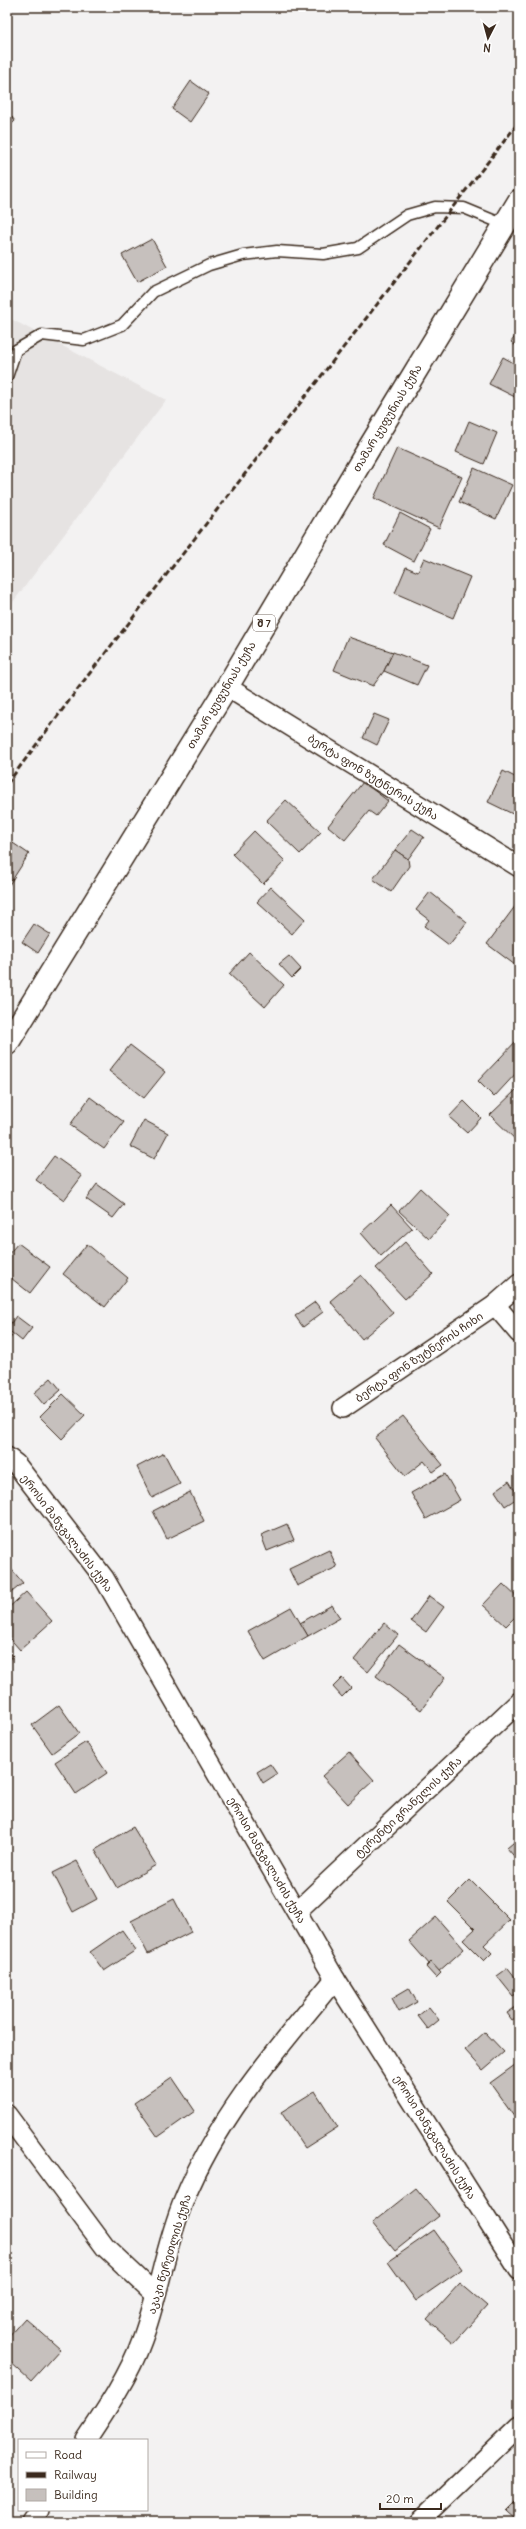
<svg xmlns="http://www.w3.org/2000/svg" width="526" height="2529" viewBox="0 0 526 2529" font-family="Delius,'Noto Sans Georgian',sans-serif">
<rect width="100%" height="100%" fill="#f3f2f2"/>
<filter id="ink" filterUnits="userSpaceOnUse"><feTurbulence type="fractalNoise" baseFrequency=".025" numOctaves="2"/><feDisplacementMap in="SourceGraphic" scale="8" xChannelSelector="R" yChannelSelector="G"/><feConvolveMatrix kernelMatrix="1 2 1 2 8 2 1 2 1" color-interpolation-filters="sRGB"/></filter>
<g filter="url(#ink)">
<polygon fill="#e6e3e2" points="7,317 166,400 7,610"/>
<g fill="#c6c0bd" stroke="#3b2a1e">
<polygon points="191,81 209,94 190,122 172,109"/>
<polygon points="7,111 15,121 7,128"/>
<polygon points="152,239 167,266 137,282 122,255"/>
<polygon points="519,331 519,348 511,342"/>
<polygon points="503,357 519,366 519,399 489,384"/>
<polygon points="469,421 497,433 484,464 456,452"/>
<polygon points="397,448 462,477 439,528 374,498"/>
<polygon points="474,468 512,485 496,519 459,502"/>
<polygon points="400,513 430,529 414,561 384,545"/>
<polygon points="424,558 470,577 453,618 395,593 406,567 418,572"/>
<polygon points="348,637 393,652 384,671 373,686 334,670"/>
<polygon points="393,652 427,665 417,685 384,671"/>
<polygon points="374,714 389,720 377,745 363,738"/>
<polygon points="503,771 519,779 519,817 488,802"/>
<polygon points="363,782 388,801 376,816 369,811 345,840 328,826"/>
<polygon points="286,800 321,832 300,854 266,821"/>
<polygon points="412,829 424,837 408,859 395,850"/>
<polygon points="254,831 285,861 263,884 232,854"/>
<polygon points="7,839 29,854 7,888"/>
<polygon points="395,850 408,859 409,866 391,892 373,879"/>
<polygon points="271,887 305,919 292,934 257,902"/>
<polygon points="430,892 467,922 449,945 424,926 429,920 416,910"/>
<polygon points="519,901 519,968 487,944"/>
<polygon points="34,924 50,934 38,953 22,942"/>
<polygon points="249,952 284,985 265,1007 229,974"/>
<polygon points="289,956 301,969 292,978 279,964"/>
<polygon points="519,1038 519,1070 494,1097 478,1081"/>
<polygon points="130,1045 165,1072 144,1098 109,1071"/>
<polygon points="517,1089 519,1091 519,1143 490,1115"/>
<polygon points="90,1097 124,1122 104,1149 70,1125"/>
<polygon points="464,1101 481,1118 467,1133 449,1117"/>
<polygon points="144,1120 168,1133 154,1159 130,1146"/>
<polygon points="54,1156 82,1176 64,1200 36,1180"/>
<polygon points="97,1184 124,1204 113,1218 86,1199"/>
<polygon points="420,1188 450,1216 429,1239 399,1211"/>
<polygon points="391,1205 412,1228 381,1256 361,1233"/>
<polygon points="405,1242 433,1274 405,1299 376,1268"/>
<polygon points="18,1243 50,1267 30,1293 7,1275 7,1256"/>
<polygon points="87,1244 128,1278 105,1307 63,1274"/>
<polygon points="361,1275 393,1313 362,1339 330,1301"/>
<polygon points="315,1302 323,1312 303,1327 295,1316"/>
<polygon points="16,1316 32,1328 22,1341 7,1329"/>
<polygon points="7,1332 12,1336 7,1342"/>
<polygon points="51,1378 61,1390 44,1405 34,1393"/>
<polygon points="63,1394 85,1415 62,1439 40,1417"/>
<polygon points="403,1416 443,1465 433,1472 424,1461 405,1476 375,1438"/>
<polygon points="164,1453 180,1484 152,1498 137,1467"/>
<polygon points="445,1474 460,1500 426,1519 411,1493"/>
<polygon points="509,1481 519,1497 505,1506 495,1491"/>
<polygon points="190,1492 204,1521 167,1539 153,1511"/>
<polygon points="287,1524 294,1540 267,1551 261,1535"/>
<polygon points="329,1550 337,1567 297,1586 289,1569"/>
<polygon points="7,1564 23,1583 7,1596"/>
<polygon points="503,1584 519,1599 519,1613 506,1626 483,1605"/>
<polygon points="26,1592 52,1621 20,1650 7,1635 7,1609"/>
<polygon points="429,1596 444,1607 426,1632 411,1621"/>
<polygon points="332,1605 340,1618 308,1636 300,1623"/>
<polygon points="291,1607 308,1636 265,1661 248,1631"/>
<polygon points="384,1623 398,1635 368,1672 354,1660"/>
<polygon points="399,1644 445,1678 421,1710 376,1676"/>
<polygon points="7,1650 13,1656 7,1663"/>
<polygon points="342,1678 351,1688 342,1697 333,1687"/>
<polygon points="59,1705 79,1733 52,1753 32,1725"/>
<polygon points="86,1742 107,1773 76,1794 55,1762"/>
<polygon points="349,1752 374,1780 348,1804 322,1776"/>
<polygon points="270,1764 277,1774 263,1783 257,1772"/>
<polygon points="133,1827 156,1865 117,1888 95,1850"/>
<polygon points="519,1838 519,1862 507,1848"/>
<polygon points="77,1861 97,1899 73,1912 53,1873"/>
<polygon points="470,1880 510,1920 484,1945 492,1953 484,1961 463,1940 475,1929 448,1902"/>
<polygon points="174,1899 191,1932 148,1954 131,1921"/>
<polygon points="436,1917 464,1949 437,1973 409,1941"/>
<polygon points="122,1930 136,1950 104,1971 90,1952"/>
<polygon points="431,1962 441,1973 436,1978 426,1967"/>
<polygon points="508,1968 519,1982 519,1992 513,1996 497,1976"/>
<polygon points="409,1988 417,2002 399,2012 392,1998"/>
<polygon points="519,2005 519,2016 512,2020 507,2013"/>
<polygon points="429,2007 439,2020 428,2029 418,2016"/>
<polygon points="485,2032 504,2052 483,2070 465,2050"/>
<polygon points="519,2062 519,2115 515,2118 490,2083"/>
<polygon points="172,2077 195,2111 158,2137 134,2103"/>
<polygon points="315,2091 338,2127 305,2148 281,2112"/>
<polygon points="416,2188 439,2216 395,2251 372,2223"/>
<polygon points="434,2230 462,2269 416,2301 388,2262"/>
<polygon points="460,2283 487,2306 454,2343 427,2319"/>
<polygon points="25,2318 60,2349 31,2381 7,2359 7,2338"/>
<polygon points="519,2498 519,2522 518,2522 506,2511"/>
</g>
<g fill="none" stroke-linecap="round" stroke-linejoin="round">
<g stroke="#3b2a1e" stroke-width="13">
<polyline id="lane" points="7,377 16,350 42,335 84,340 122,325 153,292 209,265 243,255 277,251 323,254 358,248 407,215 435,207 464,208 505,225"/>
</g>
<g stroke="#3b2a1e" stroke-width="22">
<g id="street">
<polyline points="227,687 519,867"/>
<polyline points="495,1305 519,1333"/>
<polyline points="343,1408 495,1305 519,1284"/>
<polyline points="7,1457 16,1464 104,1578 335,1979 519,2270"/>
<polyline points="297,1911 519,1702"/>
<polyline points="7,2115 105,2247 155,2294"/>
<path d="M86 2440C106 2410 130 2374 142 2340 159 2295 165 2245 184 2200 218 2116 278 2048 335 1979"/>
<polyline points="31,2522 39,2510"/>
<polyline points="419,2522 519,2426"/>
</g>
</g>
<g stroke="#3b2a1e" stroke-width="25">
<polyline id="primary" points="7,1044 227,687 369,448 519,201"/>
</g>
<use href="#lane" stroke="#fff" stroke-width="10"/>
<use href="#street" stroke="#fff" stroke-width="19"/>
<use href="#primary" stroke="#fff" stroke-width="22"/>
<polyline stroke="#3b2a1e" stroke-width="3" stroke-dasharray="6 3" stroke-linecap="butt" points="7,784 86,678 519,122"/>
</g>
</g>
<g text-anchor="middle" stroke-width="3" stroke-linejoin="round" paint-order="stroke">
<rect fill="#fff" stroke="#766a62" stroke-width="1" x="253" y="615" width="22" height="16" rx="3"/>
<g font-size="10" font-weight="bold" fill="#3b2a1e">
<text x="264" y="627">შ 7</text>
</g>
<g font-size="11" fill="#3b2a1e" stroke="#fff">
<text transform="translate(387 418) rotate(-59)" y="4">თამარ ყუფუნიას ქუჩა</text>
<text transform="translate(221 695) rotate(-59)" y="4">თამარ ყუფუნიას ქუჩა</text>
<text transform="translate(373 777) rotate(32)" y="4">ბერტა ფონ ზუტნერის ქუჩა</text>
<text transform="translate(419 1357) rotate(-34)" y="4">ბერტა ფონ ზუტნერის ჩიხი</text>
<text transform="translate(67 1533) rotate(53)" y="4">ეროსი მანჯგალაძის ქუჩა</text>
<text transform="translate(408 1807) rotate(-43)" y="4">ტერენტი გრანელის ქუჩა</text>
<text transform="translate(267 1860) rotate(60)" y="4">ეროსი მანჯგალაძის ქუჩა</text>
<text transform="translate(435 2137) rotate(58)" y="4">ეროსი მანჯგალაძის ქუჩა</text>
<text transform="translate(169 2254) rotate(-73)" y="4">აკაკი წერეთლის ქუჩა</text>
</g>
</g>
<rect width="526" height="2529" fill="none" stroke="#fff" stroke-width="24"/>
<rect x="12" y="12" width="502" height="2505" fill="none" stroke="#3b2a1e" stroke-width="1.5" filter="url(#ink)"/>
<rect x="18" y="2439" width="130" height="72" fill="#ffffff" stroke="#b1aaa5"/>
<rect x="26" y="2452" width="20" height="6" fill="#ffffff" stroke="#b1aaa5"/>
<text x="54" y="2459" font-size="12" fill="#3b2a1e">Road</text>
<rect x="26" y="2472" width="20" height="6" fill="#3b2a1e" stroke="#b1aaa5"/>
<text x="54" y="2479" font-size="12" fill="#3b2a1e">Railway</text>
<rect x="26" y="2489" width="20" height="12" fill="#c6c0bd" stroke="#b1aaa5"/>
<text x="54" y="2499" font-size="12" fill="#3b2a1e">Building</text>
<g transform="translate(488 38) rotate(186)" stroke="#ffffff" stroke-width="3" paint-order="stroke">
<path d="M0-3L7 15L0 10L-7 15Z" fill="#3b2a1e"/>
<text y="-6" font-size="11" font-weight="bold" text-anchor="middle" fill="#3b2a1e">N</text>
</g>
<path d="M380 2503v6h61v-6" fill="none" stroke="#3b2a1e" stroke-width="2"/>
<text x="386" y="2503" font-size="12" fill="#3b2a1e" stroke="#ffffff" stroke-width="3" paint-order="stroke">20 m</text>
</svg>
